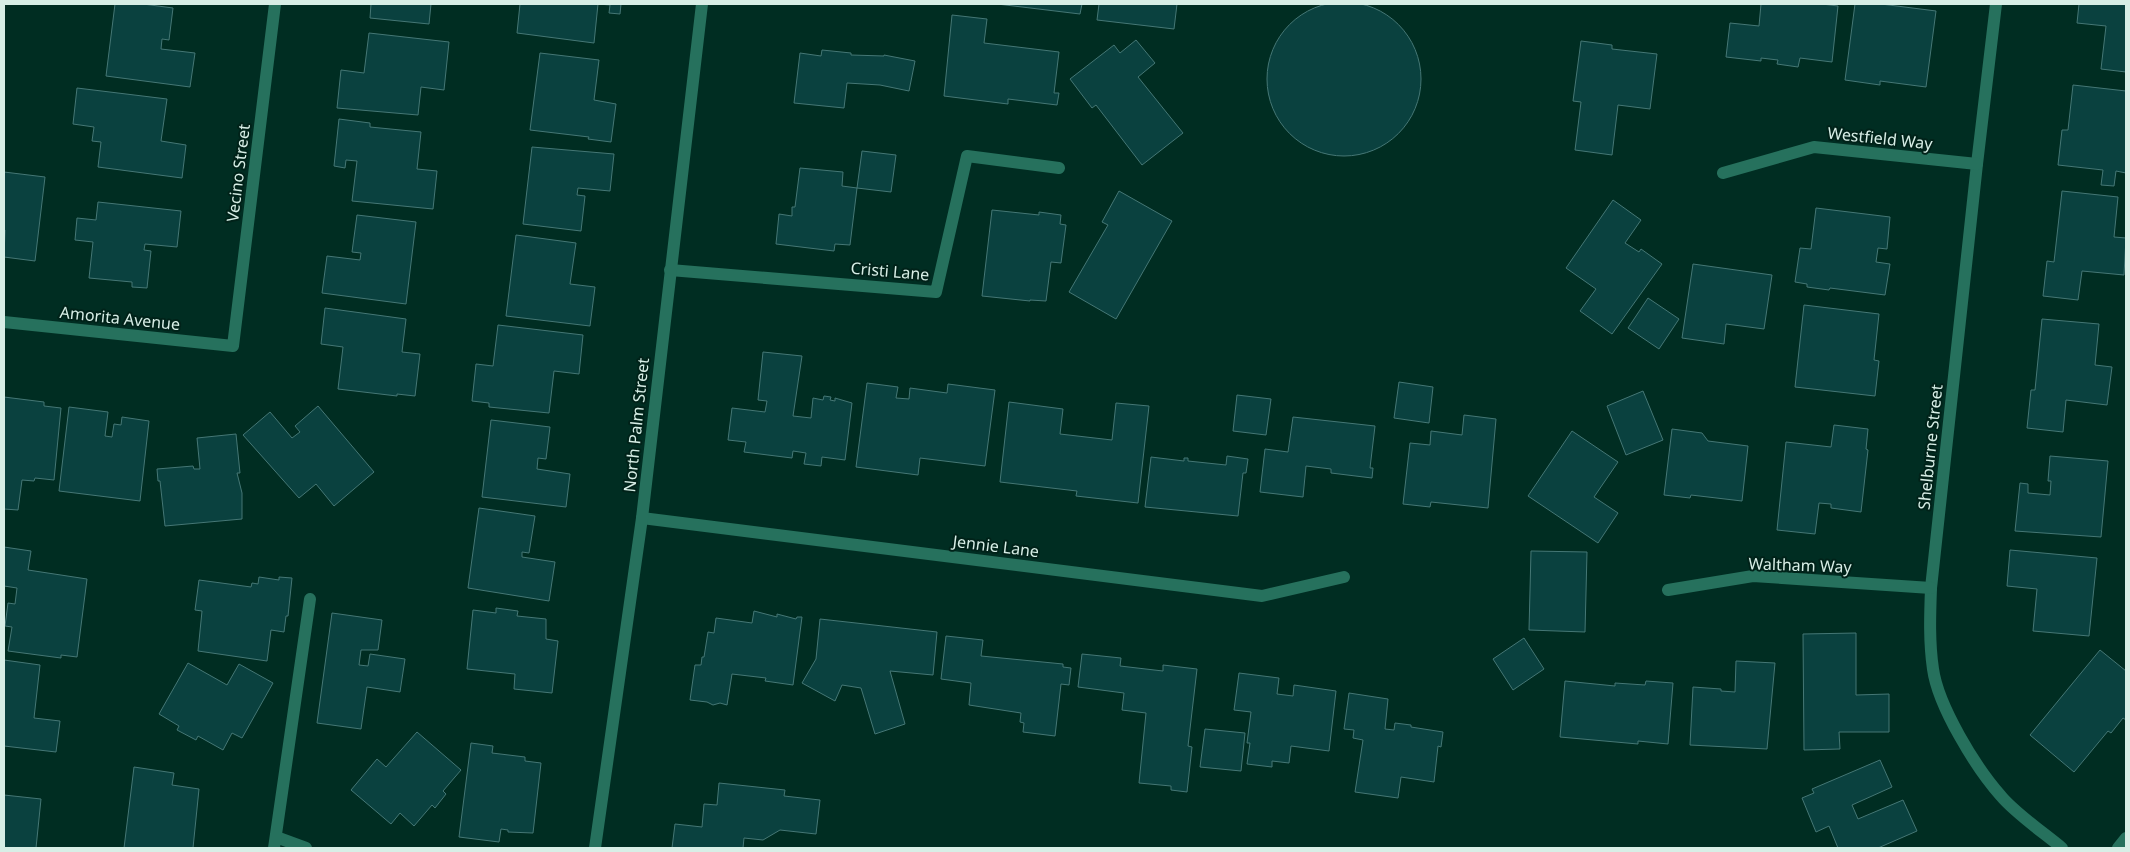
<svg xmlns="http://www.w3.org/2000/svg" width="2130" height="852" viewBox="0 0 2130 852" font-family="'Noto Sans',sans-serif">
<rect width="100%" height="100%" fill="#002d22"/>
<g fill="#0a413f" stroke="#457775">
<circle cx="1344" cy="79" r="77"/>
<polygon points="115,4 143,4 173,8 169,40 162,39 161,49 195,53 190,87 106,76"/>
<polygon points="371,4 431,4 429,24 370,18"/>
<polygon points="520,4 621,4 620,14 609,13 610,5 598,4 594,43 517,33"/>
<polygon points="997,4 1082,4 1080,14"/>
<polygon points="1099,4 1177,4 1174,29 1097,20"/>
<polygon points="1761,4 1822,4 1838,6 1832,62 1800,58 1798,67 1777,64 1778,60 1761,58 1761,61 1726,57 1730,23 1759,26"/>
<polygon points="1855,4 1881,4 1936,11 1926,87 1880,81 1880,85 1845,80"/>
<polygon points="2079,4 2126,4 2126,72 2101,69 2106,26 2077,23"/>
<polygon points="952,15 987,19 984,43 1059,52 1054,93 1059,93 1057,105 1008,99 1008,104 944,96"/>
<polygon points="369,33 449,42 444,90 421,87 418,115 337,108 341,70 364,73"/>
<polygon points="1136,40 1155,63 1138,77 1183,133 1142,165 1096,105 1092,108 1070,79 1114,45 1120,53"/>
<polygon points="1581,41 1612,45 1612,49 1657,54 1650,109 1618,105 1612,155 1575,150 1581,102 1573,101"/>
<polygon points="822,50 851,53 851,55 884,56 884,55 915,61 909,91 880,85 847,83 844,108 794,103 800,53 821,56"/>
<polygon points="540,53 599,60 594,100 616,104 611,142 588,139 589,137 530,130"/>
<polygon points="2073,85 2126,91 2126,173 2116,171 2114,186 2101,185 2103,170 2058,165 2062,130 2068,130"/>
<polygon points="77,88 167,99 161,141 186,145 182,178 98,167 101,142 92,141 94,127 73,124"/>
<polygon points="339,119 370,123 370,127 421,132 417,169 437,171 433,209 352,201 357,161 346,160 345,168 334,166"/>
<polygon points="532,147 614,154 610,191 578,188 577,195 585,196 581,231 523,224"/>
<polygon points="862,151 896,155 891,192 857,188"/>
<polygon points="800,168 843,172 842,186 857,188 850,245 835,244 834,251 776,244 779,214 792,216 792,207 795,207"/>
<polygon points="4,172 45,177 35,261 4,257 5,230 4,229"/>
<polygon points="1119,191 1172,221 1116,319 1069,292 1108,225 1102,222"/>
<polygon points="2062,191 2118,197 2114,237 2126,238 2124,275 2082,271 2078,300 2043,296 2047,261 2054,262"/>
<polygon points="1613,200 1641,220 1625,243 1639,252 1641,249 1662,264 1612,334 1580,311 1596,289 1566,268"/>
<polygon points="98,202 181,211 177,247 145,244 144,250 151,251 147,288 132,287 132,282 89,278 93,242 75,240 77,218 96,220"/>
<polygon points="1816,208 1890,217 1887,249 1878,248 1876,262 1890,264 1885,295 1830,288 1829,290 1807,287 1807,284 1795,282 1800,248 1811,249"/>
<polygon points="992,210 1039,215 1039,212 1061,215 1060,224 1066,225 1061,263 1051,262 1046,301 1030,300 1030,301 982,296"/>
<polygon points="357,215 416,222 406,304 322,293 327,256 360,260 361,253 352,252"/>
<polygon points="516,235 576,243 570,284 595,287 590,326 506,316"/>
<polygon points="1693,264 1772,275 1764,329 1726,324 1724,344 1682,338"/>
<polygon points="1648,298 1679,319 1659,349 1628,328"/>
<polygon points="1804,305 1879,314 1874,360 1879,361 1875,396 1795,387"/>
<polygon points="325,308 406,319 402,352 420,354 415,396 397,394 397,396 338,389 343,347 321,344"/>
<polygon points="2042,319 2099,324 2095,365 2112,367 2107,405 2066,400 2063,432 2027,428 2031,390 2035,390"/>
<polygon points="498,325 583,335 579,374 554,371 549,413 489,407 489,403 472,401 476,364 493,366"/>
<polygon points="763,352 802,356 793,416 811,418 813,398 823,400 824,396 831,397 830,400 835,401 835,398 852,403 845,460 822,457 821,466 804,464 806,453 793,451 792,458 744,452 746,442 728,440 732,408 765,412 767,401 758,400"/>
<polygon points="1399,382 1433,387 1429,423 1394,418"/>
<polygon points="867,383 898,387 896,398 909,399 910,388 947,393 948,384 995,390 985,466 920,458 918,475 856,467"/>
<polygon points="1643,391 1663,440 1626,455 1607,406"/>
<polygon points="1237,395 1271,399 1266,435 1233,431"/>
<polygon points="4,397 44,402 44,406 61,408 54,480 35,478 34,481 22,480 18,510 4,509"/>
<polygon points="1009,402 1063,409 1060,434 1112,440 1116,403 1149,406 1138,503 1076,496 1077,491 1000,482"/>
<polygon points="318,406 374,472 334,506 316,484 299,498 243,435 270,412 292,438 300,432 295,426"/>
<polygon points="69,407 108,412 105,436 112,437 114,424 121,425 122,417 149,421 140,501 59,491"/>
<polygon points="1464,415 1496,419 1488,508 1431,502 1430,507 1403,504 1410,443 1430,445 1431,431 1462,435"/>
<polygon points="1293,417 1375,426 1370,468 1373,468 1372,478 1331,473 1331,469 1306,466 1303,497 1260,492 1265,449 1288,452"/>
<polygon points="491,420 550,427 546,459 538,458 537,469 570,474 566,507 482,497"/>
<polygon points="1834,425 1868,429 1866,449 1868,450 1861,512 1831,508 1831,504 1819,503 1815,534 1777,530 1786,442 1831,447"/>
<polygon points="1672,429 1702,433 1708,441 1748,446 1742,501 1691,495 1690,498 1664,495"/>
<polygon points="1572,431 1618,462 1594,497 1618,513 1598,543 1528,496"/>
<polygon points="236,434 240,473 237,473 242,493 242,519 165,526 160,481 158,481 157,469 193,466 194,469 200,469 197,438"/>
<polygon points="1227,456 1248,459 1246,473 1243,473 1238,516 1145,507 1151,457 1184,461 1184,458 1188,458 1188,461 1226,465"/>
<polygon points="2050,456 2108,461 2101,537 2015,531 2020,483 2028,484 2028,493 2050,495 2051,481 2048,481"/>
<polygon points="479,508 535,516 529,553 522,552 522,557 555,562 549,601 468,588"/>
<polygon points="4,547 31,551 28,570 87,579 77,657 61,655 61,658 8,651 12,627 5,626 8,603 15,604 17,588 4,586"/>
<polygon points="2010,550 2097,558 2089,636 2033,631 2037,589 2007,586"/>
<polygon points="1531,551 1587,552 1585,632 1529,630"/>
<polygon points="259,577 279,580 279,577 292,578 288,616 286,616 284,632 271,630 267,661 198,651 202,611 195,610 199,580 251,587 252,583 258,584"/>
<polygon points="496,608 518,611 517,616 546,619 546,639 558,641 552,693 514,689 515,674 467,669 473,610 496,613"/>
<polygon points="754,611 777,617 777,614 796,619 797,617 802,617 793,685 765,681 766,678 732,674 727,705 720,703 713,705 707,702 690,700 695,665 701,665 702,657 704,657 708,632 714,633 716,618 752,623"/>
<polygon points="332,613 382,620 378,650 361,650 359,665 368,666 370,654 405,659 400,692 367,687 361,729 317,723"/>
<polygon points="820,619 937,632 933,675 890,671 905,724 875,734 861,688 842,685 835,701 802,683 816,659"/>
<polygon points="1856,633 1856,695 1889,694 1889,732 1839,732 1840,749 1804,750 1803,634"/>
<polygon points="946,636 983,640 981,656 1063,664 1063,667 1071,668 1069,685 1061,684 1055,736 1023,732 1024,723 1020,722 1021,713 969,705 971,683 941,679"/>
<polygon points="1524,638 1544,669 1513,690 1493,659"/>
<polygon points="2100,650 2126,671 2126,720 2123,718 2111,733 2108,731 2074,772 2030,735"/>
<polygon points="1082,654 1121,658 1120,666 1163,671 1163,665 1197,669 1188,746 1192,747 1187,792 1171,790 1171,786 1139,783 1146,713 1122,710 1124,693 1078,687"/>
<polygon points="4,660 40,665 34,718 60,721 56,752 4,746"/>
<polygon points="1736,661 1775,663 1767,749 1690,745 1693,687 1721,689 1721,691 1735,692"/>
<polygon points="188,663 227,685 239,664 273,683 242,738 232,733 223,750 198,736 196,740 177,730 179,726 159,714"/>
<polygon points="1239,673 1279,678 1277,694 1293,696 1294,685 1336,691 1329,751 1291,746 1289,763 1272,761 1272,767 1247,764 1250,743 1247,743 1251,712 1234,710"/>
<polygon points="1565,681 1615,686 1615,683 1645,685 1646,681 1673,683 1668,744 1638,741 1638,744 1560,737"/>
<polygon points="1349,693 1388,699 1385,729 1394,730 1395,723 1411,725 1411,727 1443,732 1441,747 1438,746 1434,782 1401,777 1398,798 1355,792 1363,740 1353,738 1354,730 1344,729"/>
<polygon points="1205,729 1245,733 1241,771 1200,767"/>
<polygon points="417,732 461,770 443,791 446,794 435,808 432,805 414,826 400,813 391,824 351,790 377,759 386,767"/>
<polygon points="471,743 493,746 492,753 525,757 525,761 541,763 533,833 508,832 508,830 501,829 499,842 459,837"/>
<polygon points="1880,760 1892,787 1852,805 1858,819 1903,800 1917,831 1878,848 1838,848 1829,826 1816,832 1802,798 1814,793 1812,789"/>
<polygon points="134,767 174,773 172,785 199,789 193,848 124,848"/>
<polygon points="719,783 785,790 784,796 820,800 816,834 780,830 763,840 744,838 743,848 672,848 675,824 702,827 704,804 717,805"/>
<polygon points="4,795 41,799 36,848 4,848"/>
</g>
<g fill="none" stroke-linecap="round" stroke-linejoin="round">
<g stroke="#26715d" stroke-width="12">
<path d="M1996 4 1977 164 1931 588C1930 615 1929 642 1933 669 1938 706 1976 768 2001 796 2015 813 2044 833 2062 848"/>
<polyline points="1723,173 1814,147 1977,164"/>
<polyline points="670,270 936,292 967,156 1059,168"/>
<polyline points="4,322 233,346 275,4"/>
<polyline points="642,518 1262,596 1344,577"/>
<polyline points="1668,590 1753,576 1931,588"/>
<polyline points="276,837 306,848"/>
<polyline points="274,848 310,599"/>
<polyline points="595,848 642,518 702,4"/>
<polyline points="2118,848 2126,838"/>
</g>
</g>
<g text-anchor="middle" stroke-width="4" stroke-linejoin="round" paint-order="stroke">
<g font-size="16" fill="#d7eee6" stroke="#002219">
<text transform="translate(1880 138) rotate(6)" y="6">Westfield Way</text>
<text transform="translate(238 173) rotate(-83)" y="6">Vecino Street</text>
<text transform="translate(890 271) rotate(5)" y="6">Cristi Lane</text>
<text transform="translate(120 318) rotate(6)" y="6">Amorita Avenue</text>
<text transform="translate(636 425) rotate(-84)" y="6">North Palm Street</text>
<text transform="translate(1930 447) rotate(-84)" y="6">Shelburne Street</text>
<text transform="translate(996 546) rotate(7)" y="6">Jennie Lane</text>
<text transform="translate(1800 565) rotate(2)" y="6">Waltham Way</text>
</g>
</g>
<rect width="2130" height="852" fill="none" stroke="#d7eee6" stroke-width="10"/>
</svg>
